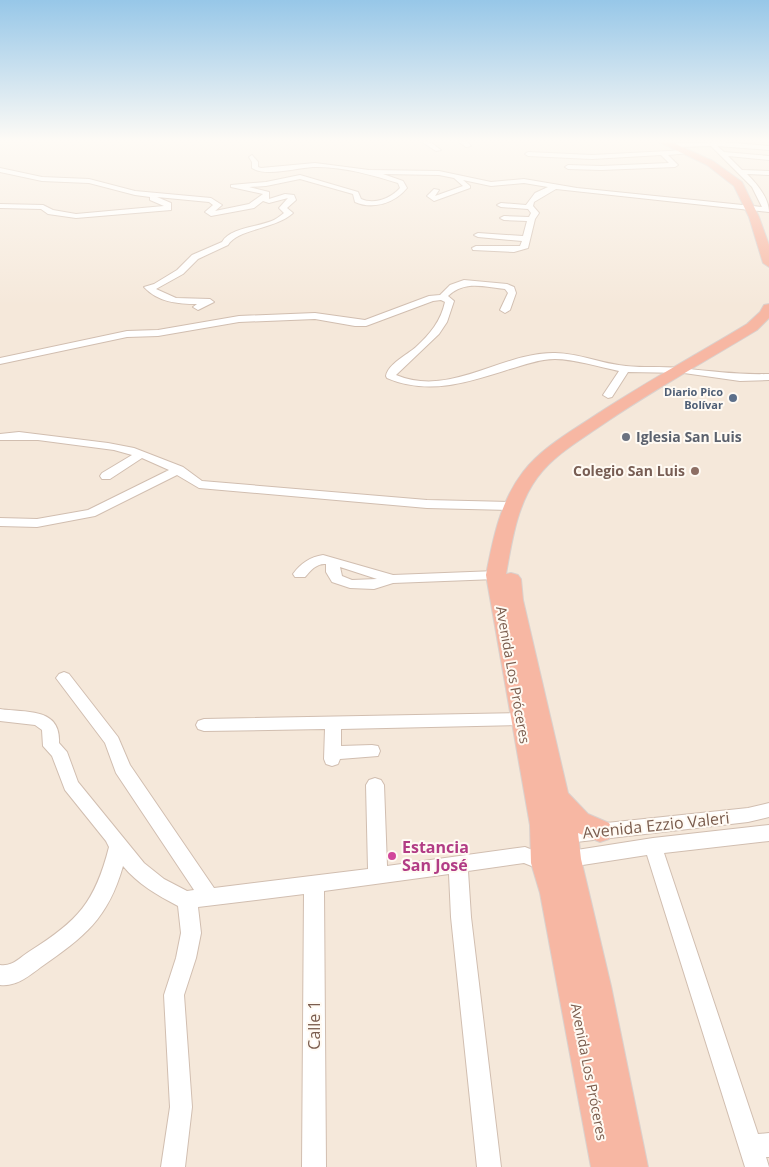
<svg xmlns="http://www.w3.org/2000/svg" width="769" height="1167" viewBox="0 0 769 1167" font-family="'Open Sans',sans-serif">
<rect width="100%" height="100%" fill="#fdf6ec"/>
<rect fill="#f5e8da" x="0" y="142" width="769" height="1025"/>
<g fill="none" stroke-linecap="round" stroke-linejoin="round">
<g stroke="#d1beb0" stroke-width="2">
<g id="minor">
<polygon points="422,142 430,142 441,150 436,151"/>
<polygon points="459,142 467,142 471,146 466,147"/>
<path d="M721 142 769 146V150L717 146 724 152 769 156V160L728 156 742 170 769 171V175L747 174C757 184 769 198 769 212L556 189 534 202 533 206 539 213 535 219 528 248 514 252 473 250 472 248 476 246H520L522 241 478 237 474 235 478 233 523 236 527 221 504 220 500 218 504 216 529 217 531 213 528 209 501 207 497 205 501 203 526 205 535 193 548 187 524 183 491 186 463 180 470 186V188L434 201 427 196 434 189 439 190 435 196 463 186 454 178 439 175 383 174 403 181 407 188C395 203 373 210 355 202L353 194 300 179 266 186 249 187 269 192V199L285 194 294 195 296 200 287 208 293 213C276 229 237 229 228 245L198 259 183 274 156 289 176 298 210 299 214 302 198 310 193 307 197 304C177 304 158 302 144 287L154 284 177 270 192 255 222 242C230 227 260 227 274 220 278 218 281 215 284 213L279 208 288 198 269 203 263 201 254 208 211 216 205 212 213 205 209 202 157 197 171 203V210L76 218 48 214 41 209 0 208V204L43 205 53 210 76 214 164 206 150 200V197L135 195 89 183 42 181 0 172V168L42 177 89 179 135 191 211 198 222 205 215 211 249 204 263 194 231 187V185L266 182 300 175 358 192 361 199C375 205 391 198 400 188L398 183C372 175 342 166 313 167 297 168 265 177 252 168V162L249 157 252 155 258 162V167L261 168 315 163 369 170 439 171 491 182 524 179 577 188 762 207 752 187 711 146 677 147 674 145 677 143Z"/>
<polygon points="688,150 691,152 690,153 668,155 678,165 675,167 601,170 568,169 565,167 568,165 601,166 669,163 661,155 592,159 528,156 525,154 528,152 592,155"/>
<path d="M464 280 507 284 514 287 516 293 510 310 505 313 500 310 508 293 505 289C484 287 465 280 448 296L454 301 447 322 439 334 396 375C451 398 501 352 555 353 578 353 602 364 626 366 644 368 661 366 679 368 708 371 739 375 769 374V380L740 381 684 373 628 372 612 397 608 398 603 395 619 371C600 367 573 359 555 359 540 359 524 365 510 369 469 382 429 396 387 378L386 376C388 364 407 355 416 347 430 334 441 321 445 302L441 300 433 301 366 326H355L315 319 239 322 158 336 127 337 0 364V358L127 331 158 330 239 316 315 313 365 320 429 296 440 295 450 285Z"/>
<polygon points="19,432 108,443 134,448 183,467 202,481 427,500 512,502 518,506 512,510 427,508 199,488 177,475 95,516 37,527 0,526 0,518 37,519 88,510 169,470 142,458 110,479 102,479 100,476 102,473 132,455 114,450 38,440 0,440 0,434"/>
<path d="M323 555 393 575 496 571 501 572 503 575 501 578 496 579 393 583 374 589 350 588 332 582 326 572V564C317 563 311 570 305 577H295L293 574C301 563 310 557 323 555ZM340 567 377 579 352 580 342 576Z"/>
<path d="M64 672 69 674 118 737 130 765 214 888 368 869 366 785 369 780 375 778 381 780 384 785 387 866 525 847 545 855 653 838 769 825V841L664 853 758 1134 769 1133V1157H766L769 1167H745L647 855 544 871 524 863 468 871 471 917 501 1167H477L451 917 449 874 324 891 326 1167H302L304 894 198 907 201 933 196 958 184 995 192 1107 185 1167H161L170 1107 164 995 176 958 181 933 178 906C157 895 138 884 123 866 108 919 84 937 41 967 29 976 16 987 0 985V965C13 967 20 957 30 951 78 921 95 902 109 847L106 841 65 790 52 756 43 746 42 730 35 725 0 721V709C26 713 61 707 59 743L67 752 78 782 144 863 164 879 187 891 194 890 116 773 105 743 59 682 56 678 59 674Z"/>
<polygon points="522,713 528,715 530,719 528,723 522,725 341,729 341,746 372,745 378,746 380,751 378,756 340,759 338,764 332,766 326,764 324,759 325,729 204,731 198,729 196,725 198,721 204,719"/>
<polygon points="769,803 769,817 748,822 559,844 553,841 550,836 553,831 559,828 748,808"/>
</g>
</g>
<g stroke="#dad1cd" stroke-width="2">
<g id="highway">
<polygon points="659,142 671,142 713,161 742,182 759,217 769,245 769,267 763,263 749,217 734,186 707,165"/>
<path d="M769 304V318L757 330C704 362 650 392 599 427 577 442 553 456 537 478 517 505 512 541 506 574L511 573 518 575 521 579 523 600 568 793 588 814 609 823 613 831 609 839 600 842 578 833 581 859 611 986 648 1167H591L540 893 531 863 530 825 486 575C493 539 500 502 523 472 540 450 565 435 588 420 639 386 694 356 747 324L760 312 764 305Z"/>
</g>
</g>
<use href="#minor" fill="#fff" fill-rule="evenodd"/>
<use href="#highway" fill="#f7b7a3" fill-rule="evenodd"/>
</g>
<linearGradient id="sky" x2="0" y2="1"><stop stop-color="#97c7e8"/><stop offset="0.46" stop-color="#fefbf6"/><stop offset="1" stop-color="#fefbf6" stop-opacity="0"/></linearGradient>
<rect width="769" height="306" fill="url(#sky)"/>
<circle fill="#5c6f8a" stroke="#fffaf3" stroke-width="2" cx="733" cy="398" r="5"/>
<circle fill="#6b7280" stroke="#fffaf3" stroke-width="2" cx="626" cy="437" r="5"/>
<circle fill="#8d6e63" stroke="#fffaf3" stroke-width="2" cx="695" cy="471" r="5"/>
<circle fill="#d1479c" stroke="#fffaf3" stroke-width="2" cx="392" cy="856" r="5"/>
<g text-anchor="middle" stroke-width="4" stroke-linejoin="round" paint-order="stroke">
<g font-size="11" font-weight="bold" fill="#4e5e75" stroke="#fffaf3" text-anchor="end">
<text x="723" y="396">Diario Pico<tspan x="723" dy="13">Bolívar</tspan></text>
</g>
<g font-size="14" font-weight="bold" fill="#5b616d" stroke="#fffaf3" text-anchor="start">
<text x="636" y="442">Iglesia San Luis</text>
</g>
<g font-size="14" font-weight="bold" fill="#785e54" stroke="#fffaf3" text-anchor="end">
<text x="685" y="476">Colegio San Luis</text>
</g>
<g font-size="14" fill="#7a5c4d" stroke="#fffaf3">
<text transform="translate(513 675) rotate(80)" y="5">Avenida Los Próceres</text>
<text transform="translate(589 1072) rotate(79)" y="5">Avenida Los Próceres</text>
</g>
<g font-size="16" fill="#7a5c4d" stroke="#fffaf3">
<text transform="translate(656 825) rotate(-6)" y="6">Avenida Ezzio Valeri</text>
<text transform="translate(314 1025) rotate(-90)" y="6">Calle 1</text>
</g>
<g font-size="16" font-weight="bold" fill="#b23c85" stroke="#fffaf3" text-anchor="start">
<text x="402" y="853">Estancia<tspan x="402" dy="18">San José</tspan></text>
</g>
</g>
</svg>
